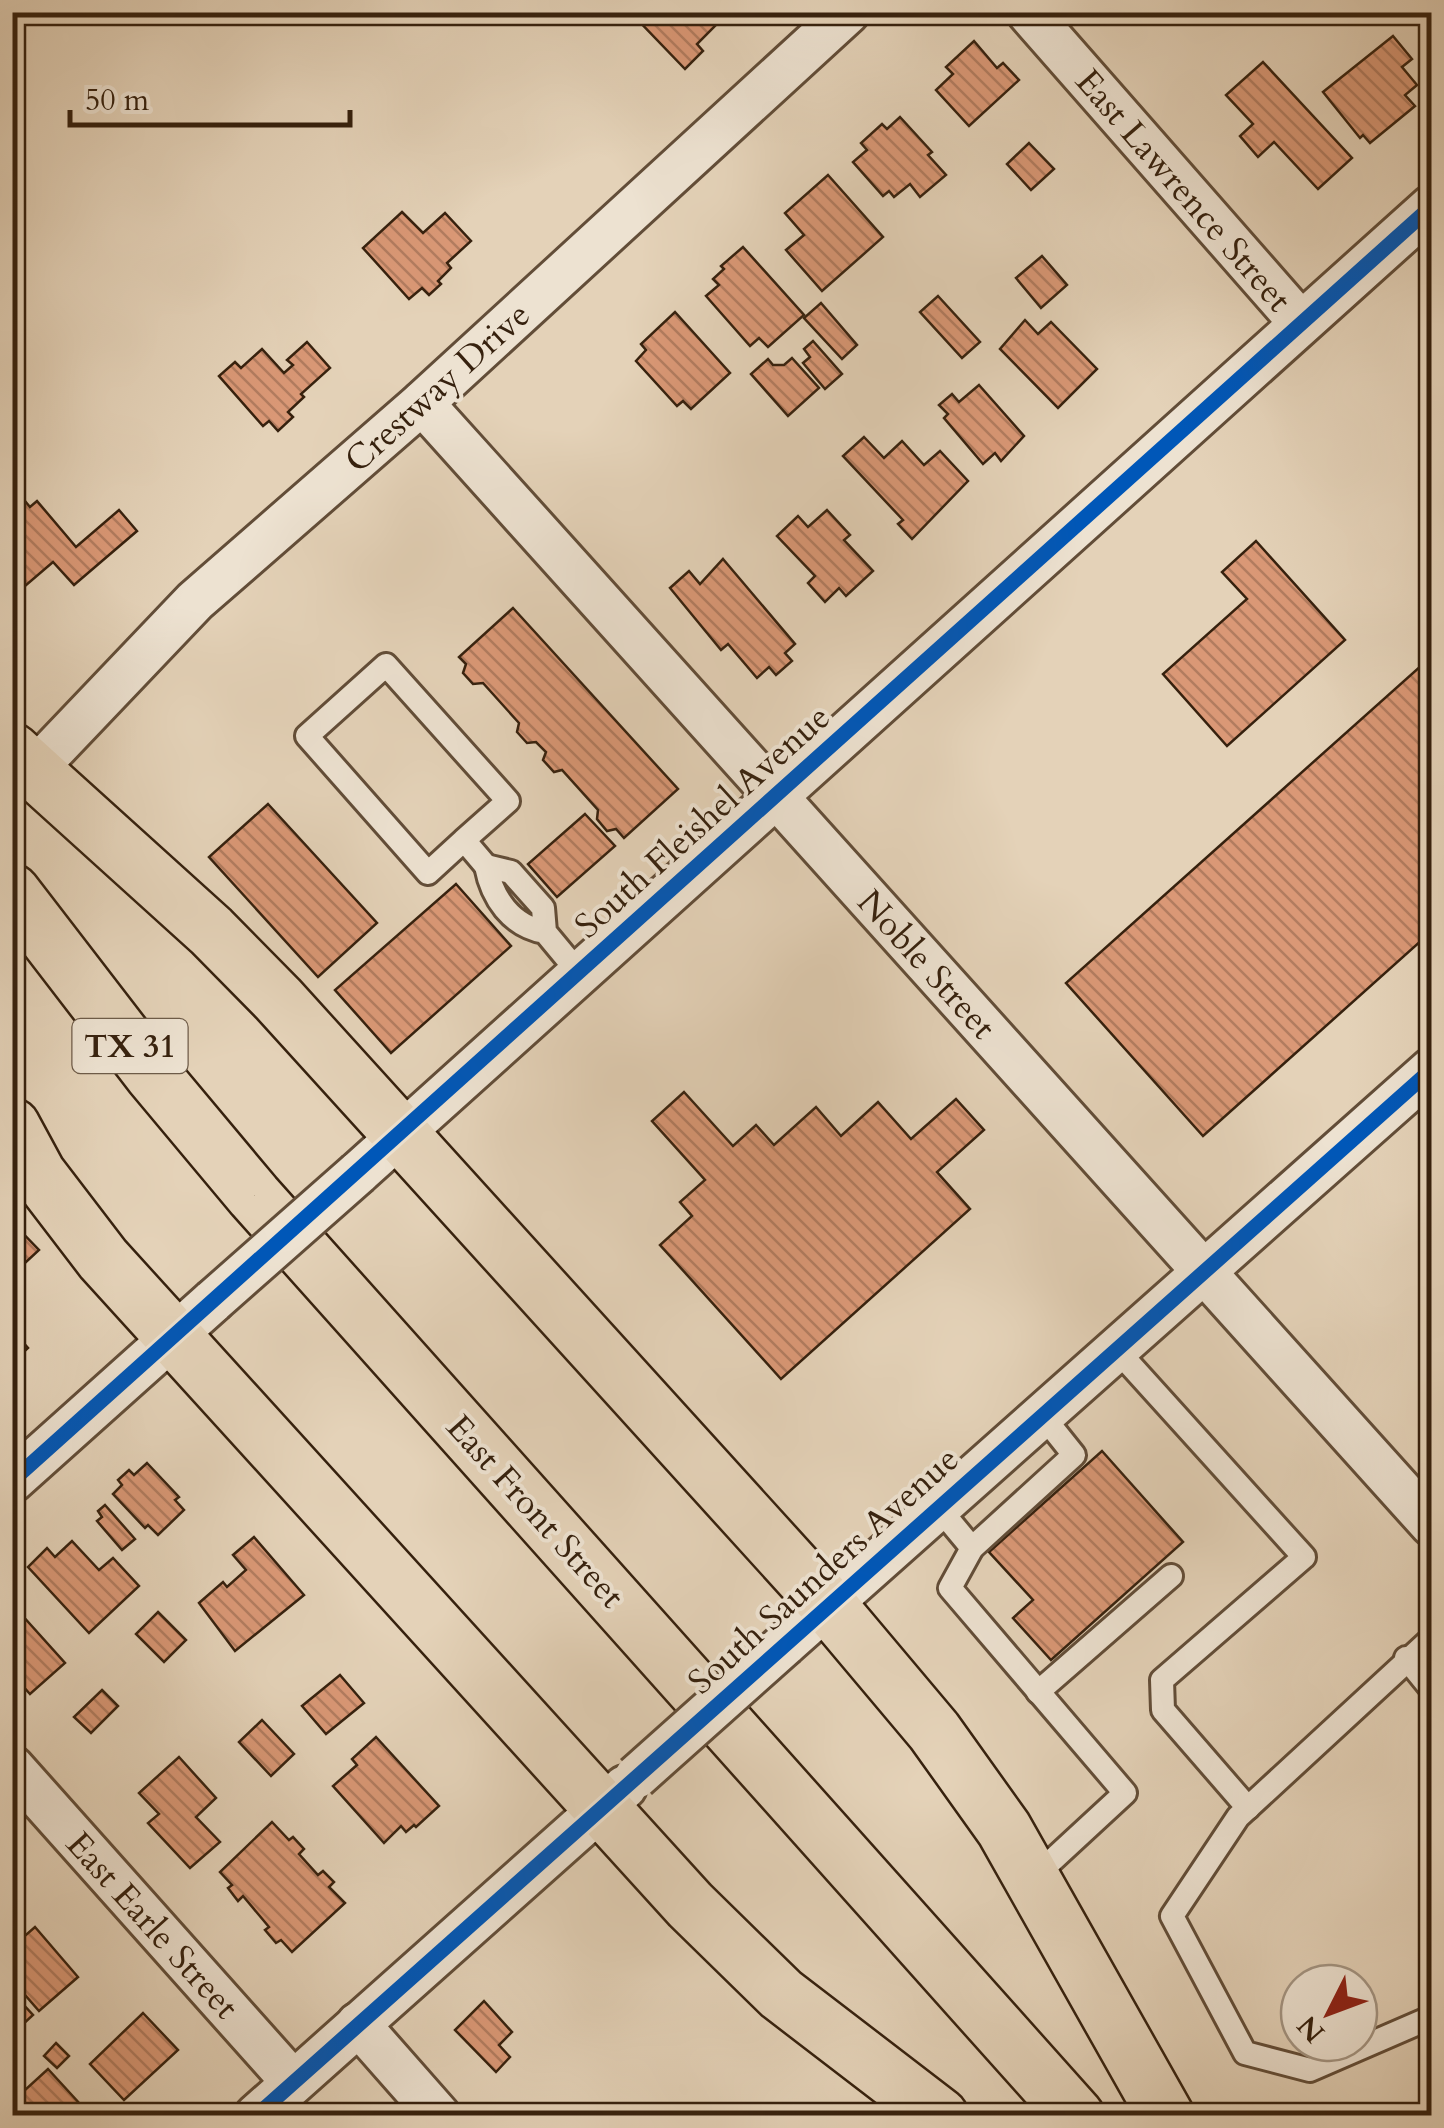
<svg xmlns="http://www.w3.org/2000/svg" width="1444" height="2128" viewBox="0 0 1444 2128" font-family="Cardo,serif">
<defs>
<pattern id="building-back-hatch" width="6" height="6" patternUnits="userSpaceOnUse" patternTransform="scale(2.5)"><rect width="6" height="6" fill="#da9876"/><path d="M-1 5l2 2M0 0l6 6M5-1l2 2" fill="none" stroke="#b27c5f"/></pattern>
</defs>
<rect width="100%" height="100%" fill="#e4d2b8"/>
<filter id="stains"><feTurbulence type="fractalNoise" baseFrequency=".002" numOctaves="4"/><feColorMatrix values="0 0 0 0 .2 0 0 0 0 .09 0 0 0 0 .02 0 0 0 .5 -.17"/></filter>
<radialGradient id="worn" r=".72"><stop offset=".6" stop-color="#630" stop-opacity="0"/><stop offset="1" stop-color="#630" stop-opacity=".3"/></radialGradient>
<g fill="url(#building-back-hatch)" stroke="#36210e" stroke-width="2.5">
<polygon points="709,12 718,23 697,44 703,51 685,69 636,18 640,12"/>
<polygon points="1393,36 1412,59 1402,67 1417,85 1405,95 1415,106 1370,143 1363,135 1360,138 1323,92"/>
<polygon points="974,41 997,68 1003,63 1019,80 969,126 936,90 953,74 946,67"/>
<polygon points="1263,62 1352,158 1318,189 1274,142 1258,157 1240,136 1253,124 1226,95"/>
<polygon points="900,117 932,152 928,155 946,175 920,197 910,184 894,197 889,191 883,196 853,162 867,150 861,143 882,124 887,129"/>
<polygon points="1029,143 1054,169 1031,190 1007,164"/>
<polygon points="828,175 883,237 822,291 786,250 804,235 785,213"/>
<polygon points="402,212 423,233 445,213 471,241 447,263 451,268 438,281 441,284 429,295 422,288 409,299 363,248"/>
<polygon points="743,247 804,315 768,347 759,338 750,346 706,296 719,285 713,279 724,269 721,266"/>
<polygon points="1042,256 1067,285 1041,308 1016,278"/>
<polygon points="938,296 980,342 962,358 920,312"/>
<polygon points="821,303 857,345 842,359 804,318"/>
<polygon points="675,312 730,373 691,409 683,401 677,406 636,361 646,350 641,344"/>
<polygon points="1025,320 1038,334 1051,322 1097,369 1058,408 1000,349"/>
<polygon points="813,341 842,374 825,389 803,363 810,357 804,349"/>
<polygon points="307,342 330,368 301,394 304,397 288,412 293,417 278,431 269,421 263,426 219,376 235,362 241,368 262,349 284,373 293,365 287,360"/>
<polygon points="792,358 819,388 788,416 751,374 768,359 773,365 784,365"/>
<polygon points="979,385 1024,436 1001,461 995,453 983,464 944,418 948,414 939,405 952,394 959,402"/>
<polygon points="864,437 884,458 902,441 924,465 940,451 968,481 912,539 898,524 903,520 843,456"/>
<polygon points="20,495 30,507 37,501 76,547 119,510 137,531 74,585 53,562 25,586 12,571 12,496 15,499"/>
<polygon points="827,510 850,535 844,540 873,571 846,596 839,588 825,602 808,583 815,576 777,536 798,516 808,527"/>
<polygon points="1256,541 1345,640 1227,746 1163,674 1247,599 1222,572"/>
<polygon points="723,559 795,644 785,653 792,661 776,675 769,667 757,678 728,644 721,650 670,588 689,571 700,584"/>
<polygon points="513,608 678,789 624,838 616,829 607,831 597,819 598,810 562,770 554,772 543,760 546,752 536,742 527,743 517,732 519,723 483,683 473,684 463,673 466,664 459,657"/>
<polygon points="1432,656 1432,931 1203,1136 1066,983"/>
<polygon points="268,804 377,923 318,977 209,857"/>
<polygon points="585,814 615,846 557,897 528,864"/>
<polygon points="456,884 511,946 391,1053 335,990"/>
<polygon points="684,1092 733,1146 756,1125 774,1145 816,1107 841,1136 878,1102 911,1139 956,1099 984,1130 937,1172 970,1209 781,1379 660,1245 692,1216 680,1202 705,1180 652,1121"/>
<polygon points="12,1222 39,1250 12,1275"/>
<polygon points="12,1330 28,1348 14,1361 18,1365 12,1370"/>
<polygon points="1102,1451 1183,1542 1051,1660 1013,1618 1033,1600 989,1552"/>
<polygon points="147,1463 179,1497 175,1500 184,1510 158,1535 148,1525 145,1528 113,1494 122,1485 118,1480 129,1470 134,1475"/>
<polygon points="105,1505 135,1539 122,1550 97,1521 102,1517 98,1511"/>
<polygon points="254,1537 304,1595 235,1651 199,1603 223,1582 227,1587 246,1570 233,1555"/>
<polygon points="72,1541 99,1570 113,1558 139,1586 89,1633 28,1567 47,1548 55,1557"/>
<polygon points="12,1604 65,1663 30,1694 12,1674"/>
<polygon points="158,1612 186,1640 164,1662 136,1634"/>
<polygon points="340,1675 364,1703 326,1734 302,1706"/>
<polygon points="102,1690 118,1706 91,1733 74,1717"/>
<polygon points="262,1720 294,1754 271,1776 239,1742"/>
<polygon points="376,1737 439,1806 416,1827 414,1825 406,1832 401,1826 384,1843 333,1786 357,1765 352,1759"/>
<polygon points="179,1757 216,1798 196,1817 220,1842 190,1868 148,1823 159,1814 139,1793"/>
<polygon points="272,1822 289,1840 293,1837 304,1849 299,1854 318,1875 323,1871 334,1882 329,1887 345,1903 292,1952 281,1940 276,1943 265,1930 269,1927 243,1896 238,1901 228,1888 232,1885 220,1872"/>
<polygon points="35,1927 78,1977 39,2011 12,1980 12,1947"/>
<polygon points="484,2001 512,2032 499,2045 510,2057 496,2072 455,2030"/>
<polygon points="21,2002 33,2015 20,2027 12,2019 12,2010"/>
<polygon points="143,2013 178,2050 124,2100 90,2064"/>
<polygon points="56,2043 69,2056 57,2068 44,2056"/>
<polygon points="48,2069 91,2116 12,2116 12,2088 17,2083 24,2091"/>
</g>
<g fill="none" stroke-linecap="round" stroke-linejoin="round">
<g stroke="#624d38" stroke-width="28">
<g id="lane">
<polyline points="464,840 508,801 386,665 307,736 428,873 464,840 486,866"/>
<path d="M545 932C511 926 492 898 486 866L511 872 543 908 545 932 579 973"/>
<polyline points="1116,1349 1304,1557 1162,1680 1163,1710 1248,1808"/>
<polyline points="938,1507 972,1548"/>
<polyline points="1432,1638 1238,1817 1172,1916 1245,2053 1310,2070 1432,2017"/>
<polyline points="1406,1658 1432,1690"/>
<polyline points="1038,1692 1171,1576"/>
<polyline points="1033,1878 1125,1793 950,1588 972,1548 1074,1455 1042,1415"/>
</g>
</g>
<g stroke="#624d38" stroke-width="48">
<g id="street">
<polyline points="1028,12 1300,322"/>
<polyline points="422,403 1432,1525"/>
<polyline points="34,770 195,601 422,403 848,12"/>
<polyline points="358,1173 1432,206"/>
<polyline points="12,1481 213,1301"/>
<polyline points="785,1644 1432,1069"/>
<polyline points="12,1767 293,2082"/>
<polyline points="358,2024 439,2116"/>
<polyline points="256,2116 625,1787"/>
</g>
</g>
<g stroke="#36210e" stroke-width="60">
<g id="primary">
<polyline points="12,751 211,931 278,999 828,1605 934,1731 1004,1829 1166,2116"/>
<polyline points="12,892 152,1074 254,1196 1076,2116"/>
<polyline points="12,1126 38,1174 103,1259 690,1905 781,1994 940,2116"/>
</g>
</g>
<use href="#lane" stroke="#ede2d1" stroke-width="22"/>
<use href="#street" stroke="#ede2d1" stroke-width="42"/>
<use href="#primary" stroke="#e4d2b8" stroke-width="55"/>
<g stroke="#624d38" stroke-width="48" stroke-linecap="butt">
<g id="street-bridge">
<polyline points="213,1301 358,1173"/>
<polyline points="636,1777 785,1644"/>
</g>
</g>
<use href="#street-bridge" stroke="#ede2d1" stroke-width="42"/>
<g stroke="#ede2d1" stroke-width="21">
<g id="cycleway">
<polyline points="12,1481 1432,206"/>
<polyline points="256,2116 1432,1069"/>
</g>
</g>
<use href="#cycleway" stroke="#0057b8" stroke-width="15"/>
</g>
<g text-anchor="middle" stroke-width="8" stroke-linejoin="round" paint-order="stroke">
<rect fill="#ede2d1" stroke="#6d5b48" stroke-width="2.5" x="72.5" y="1019" width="115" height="54" rx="8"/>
<g font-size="32" font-weight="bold" fill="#36210e">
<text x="130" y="1057">TX 31</text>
</g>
<g font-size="35" fill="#36210e" stroke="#ede2d1">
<text transform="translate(1184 190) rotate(49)" y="12">East Lawrence Street</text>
<text transform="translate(437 387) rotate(-42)" y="12">Crestway Drive</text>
<text transform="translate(702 821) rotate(-42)" y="12">South Fleishel Avenue</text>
<text transform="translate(927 964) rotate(48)" y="12">Noble Street</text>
<text transform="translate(536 1511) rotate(48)" y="12">East Front Street</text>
<text transform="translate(823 1570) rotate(-42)" y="12">South Saunders Avenue</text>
<text transform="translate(153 1925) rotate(48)" y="12">East Earle Street</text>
</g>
</g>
<rect width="1444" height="2128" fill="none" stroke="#e4d2b8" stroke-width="50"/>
<rect x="15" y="15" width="1414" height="2098" fill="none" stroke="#36210e" stroke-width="5"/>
<rect x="25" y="25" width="1394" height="2078" fill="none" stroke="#36210e" stroke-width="2.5"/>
<g transform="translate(1329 2013) rotate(228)"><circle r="48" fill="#ede2d1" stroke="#a49583" stroke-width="2.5"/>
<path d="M0-8L18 38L0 25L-18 38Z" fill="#8f2418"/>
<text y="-15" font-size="28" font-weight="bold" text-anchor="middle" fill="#36210e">N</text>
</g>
<path d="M70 110v15h280v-15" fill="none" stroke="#36210e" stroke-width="5"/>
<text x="85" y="110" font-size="30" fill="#36210e" stroke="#ede2d1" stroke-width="8" paint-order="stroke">50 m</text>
<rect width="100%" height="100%" filter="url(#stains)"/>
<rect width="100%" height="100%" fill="url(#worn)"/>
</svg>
